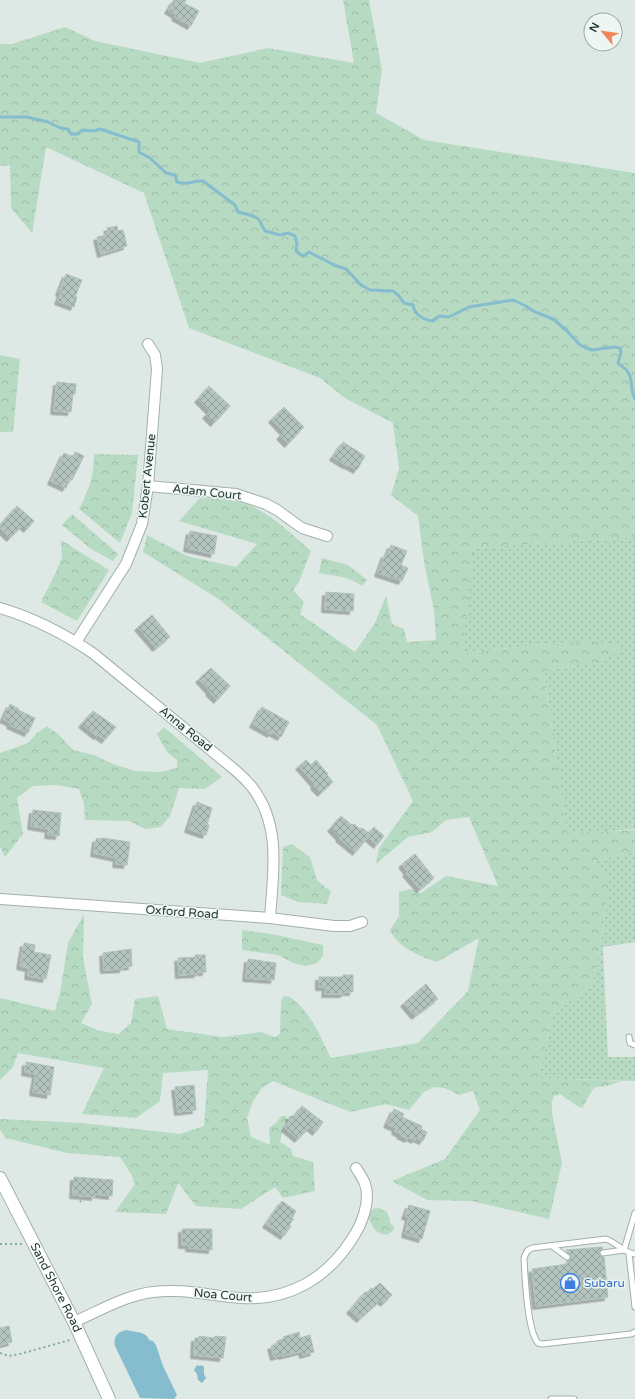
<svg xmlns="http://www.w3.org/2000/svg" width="635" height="1399" viewBox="0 0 635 1399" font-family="'Varela Round',sans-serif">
<defs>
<pattern id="grass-dots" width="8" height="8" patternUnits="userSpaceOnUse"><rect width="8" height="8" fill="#b7dac3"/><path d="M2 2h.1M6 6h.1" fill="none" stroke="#9dbca8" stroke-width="1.8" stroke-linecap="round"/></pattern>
<pattern id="forest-crowns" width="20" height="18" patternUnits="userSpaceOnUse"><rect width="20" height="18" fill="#b7dac3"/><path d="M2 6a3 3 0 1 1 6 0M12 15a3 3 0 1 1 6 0" fill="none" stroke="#9dbca8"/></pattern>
<pattern id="building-cross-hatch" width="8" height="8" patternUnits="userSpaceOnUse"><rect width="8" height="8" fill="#b3c4be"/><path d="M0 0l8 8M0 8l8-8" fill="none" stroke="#91a09b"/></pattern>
<filter id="shadow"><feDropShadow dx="-3.5" dy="3.5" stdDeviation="0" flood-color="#0004"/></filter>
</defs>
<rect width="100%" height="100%" fill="#dee9e5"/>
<g fill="url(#grass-dots)">
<polygon points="635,537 635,829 567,834 544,671 595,662 626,648 594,641 540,645 462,653 473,548"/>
<polygon points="635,852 635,942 603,947 608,1057 635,1057 635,1081 538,1078 553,1014 593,984 603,929 609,882 593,861"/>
</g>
<g fill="url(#forest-crowns)">
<path d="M343 0H369L382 70 376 113 424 140 635 173V537L474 548 462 653 540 645 594 641 627 648 595 662 544 671 567 833 635 830V852L593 861 609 882 603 929 593 984 553 1014 538 1078 622 1081 607 1086 595 1087C589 1094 587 1101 582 1108L577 1106 560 1094 554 1096 552 1102V1113L562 1163 549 1219 472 1201 427 1200 392 1181 445 1159 480 1110 473 1091 459 1095 445 1088 434 1087 424 1092 409 1110 386 1104 350 1112 273 1081 262 1088 253 1101 247 1118 251 1137 270 1145 269 1128 277 1122 281 1116H286L288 1119 283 1130 280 1142 291 1149 293 1156 313 1162 315 1191 283 1198 275 1187 241 1209 196 1206 178 1183 166 1214 115 1212 135 1184 131 1174 120 1157 67 1153 6 1138 0 1130V1119L82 1123 180 1134 204 1126 208 1070 163 1073 160 1101 136 1118 82 1114 104 1068 18 1053 13 1067 0 1080V998L55 1011 60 993 68 943 84 914 83 958 92 1004 81 1023 100 1031 119 1034 131 1023 135 999 158 996 167 1029 223 1037 261 1032 275 1037 280 1034 281 1000 284 996 290 997C311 1012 320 1036 331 1058L418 1043 468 991 479 938 437 962C421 957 396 946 390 930L399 916V892L411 889 421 893 446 876 498 886 469 817 446 820 432 832 408 837 376 864 379 848 413 801 377 725 217 598 143 552 147 535 187 556 236 567 257 544 179 521 200 498C217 499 236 499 252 506 274 517 293 535 311 551L299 582 293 590 304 602 300 614 355 652 375 623 386 596 392 624 404 629 407 642 436 640 434 610 424 562 418 516 391 495 399 468 393 423 345 398 320 378 189 328 144 193 46 147 32 233 11 208 10 165 0 166V44H12L65 27 95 41 200 63 268 48 354 63Z"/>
<polygon points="0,355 20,359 13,432 0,432"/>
<path d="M94 454 138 455 132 513 120 543 79 509C89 490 94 476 94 454Z"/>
<polygon points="72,514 118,554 113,561 91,549 62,525"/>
<polygon points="61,540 109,570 77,621 41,602 56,572 62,557"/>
<path d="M322 558 348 565 367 580 362 586C349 576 334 576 319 573Z"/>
<polygon points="47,726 59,735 73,750 94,755 113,764 135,771 161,772 177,768 177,760 167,752 157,734 164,727 222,777 205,789 179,788 170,816 161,827 145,829 129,821 85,820 84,804 79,789 56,785 33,786 17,798 23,834 5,857 0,846 0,753 28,743 37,733"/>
<polygon points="292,844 310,857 317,880 326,888 331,891 327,904 298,902 281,895 283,847"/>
<polygon points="242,930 271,934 323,945 323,956 317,963 306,966 293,963 278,955 242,950"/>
<path d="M379 1208 387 1212 388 1216 390 1218V1223L394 1227 393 1231 387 1235C377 1233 377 1233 372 1225 367 1218 367 1216 373 1209Z"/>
</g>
<g fill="#86bdce">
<path d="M126 1330 142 1333 147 1336 149 1340 153 1341 156 1345 163 1366 177 1395 174 1399 140 1398 115 1346C113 1337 117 1332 126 1330Z"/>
<polygon points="197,1365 200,1366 201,1365 204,1367 204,1374 206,1378 202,1383 198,1380 197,1374 194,1370"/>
</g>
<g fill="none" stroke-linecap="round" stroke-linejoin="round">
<path stroke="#86bdce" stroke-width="3" d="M0 117H27L48 122 60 128 68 129 71 134H78L82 130 94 131 100 129 139 142V152L150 158 166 173 175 175 177 182C189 186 193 180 203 181L235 205 238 212C244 214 254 214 259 220 261 223 263 228 265 231L280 235 288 233 295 236 297 244 296 251 301 255 304 256 309 252 336 266 346 269 361 285 370 290 393 291 398 295 404 303 413 305C414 315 424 320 433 321L439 316 449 317 469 307 513 300 526 306 533 311 553 319 566 330 579 344 586 348 592 350 614 347 620 348 621 353 618 363C622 367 627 369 629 374 633 382 630 391 635 399"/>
</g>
<g fill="url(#building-cross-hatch)" stroke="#b1c2bc" filter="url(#shadow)">
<polygon points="174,0 186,0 184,3 199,11 191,26 175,17 176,15 168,10"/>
<polygon points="117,226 118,231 123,230 127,246 101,254 97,237 107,235 106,233 109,233 107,228"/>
<polygon points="66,274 82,280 75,297 77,297 74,307 58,301 61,293 59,292"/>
<polygon points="57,382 76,384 75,394 73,394 71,412 54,411"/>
<polygon points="209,386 230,406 214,423 206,415 210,411 198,399"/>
<polygon points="284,407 304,427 288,444 280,436 284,432 272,419"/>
<polygon points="343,442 365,456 357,470 348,465 346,465 333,457"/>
<polygon points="75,452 84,456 72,480 70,479 66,488 51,481 64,453 73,457"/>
<polygon points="17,506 34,521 27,529 23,525 10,538 0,528 0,525"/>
<polygon points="190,531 217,536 214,554 187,548"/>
<polygon points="391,545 407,551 401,565 408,568 402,581 378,573 385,554 387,555"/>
<polygon points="326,592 354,594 353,611 325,609"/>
<polygon points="152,615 170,637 156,648 138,627"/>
<polygon points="211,668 230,686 217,700 209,692 210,691 199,679"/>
<polygon points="10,704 19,709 18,710 35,718 28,733 10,725 11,723 3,719"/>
<polygon points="262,707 289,722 281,737 272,732 271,734 253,724"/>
<polygon points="93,711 116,727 105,740 98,735 97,736 82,724"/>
<polygon points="306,760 311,765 316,760 328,774 327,775 333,782 321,793 314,786 315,784 299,766"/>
<polygon points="197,802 212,808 207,825 209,825 206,835 188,829"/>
<polygon points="33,810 61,813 59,836 48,835 49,829 31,826"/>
<polygon points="341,816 352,825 354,824 360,829 362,828 369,833 374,827 384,836 377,845 368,837 356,852 339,838 340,837 331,828"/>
<polygon points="102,838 130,842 127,865 116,864 117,858 94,853 96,839"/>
<polygon points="415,854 434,878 420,889 406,873 408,872 402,864"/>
<polygon points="24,943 35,945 34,952 51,955 46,979 28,976 29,968 20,966"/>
<polygon points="131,949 132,966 123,967 123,969 104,970 103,953"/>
<polygon points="195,955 205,955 206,972 197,972 198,974 179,975 178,958 196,957"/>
<polygon points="248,959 276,963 274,980 246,978"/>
<polygon points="343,975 353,975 353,992 344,992 344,994 325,994 326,987 319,987 319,977 343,977"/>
<polygon points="426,984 438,999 415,1016 404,1003"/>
<polygon points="26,1062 54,1067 50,1095 33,1092 36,1074 25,1072"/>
<polygon points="194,1085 196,1110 178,1112 175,1087"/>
<polygon points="302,1106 323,1122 316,1132 310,1127 298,1139 285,1128 290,1120 289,1117 295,1115"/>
<polygon points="394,1109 404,1114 402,1117 422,1126 421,1129 427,1132 423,1141 416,1138 415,1140 409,1137 408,1139 400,1135 401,1134 395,1131 396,1128 387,1124"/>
<polygon points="74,1177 113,1180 112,1196 95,1194 95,1197 73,1195"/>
<polygon points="282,1201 296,1211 291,1220 292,1221 289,1226 291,1226 284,1236 266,1224"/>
<polygon points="409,1205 430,1211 422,1239 405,1234 409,1217 405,1216"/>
<polygon points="182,1229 212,1229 212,1250 189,1248 189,1245 182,1245"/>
<polygon points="602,1247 603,1249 600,1250 599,1253 600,1256 604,1257 608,1297 536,1306 532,1269 568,1264 567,1261 570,1260 571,1257 566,1250"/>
<polygon points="380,1283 392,1295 384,1303 381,1300 360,1319 350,1310 365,1292 367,1293 371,1288 373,1289"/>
<polygon points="9,1326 12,1342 0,1345 0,1328"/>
<polygon points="299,1332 300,1338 310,1335 314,1352 303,1355 302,1351 282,1356 281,1355 274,1357 271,1346 278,1344 277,1341 284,1339 283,1337"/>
<polygon points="199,1336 214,1338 215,1336 226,1337 223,1358 194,1355 195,1338 199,1338"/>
</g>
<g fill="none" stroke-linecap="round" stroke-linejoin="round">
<g stroke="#a1b0ac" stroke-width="7">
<g id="service">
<polyline points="629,1037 630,1043 635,1045"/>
<polyline points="552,1246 567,1257"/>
<polyline points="603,1253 624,1250 635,1213"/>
<polyline points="629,1254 635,1307"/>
<path d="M635 1254C624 1253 617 1243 606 1239L532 1248 527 1251 524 1258C525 1277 527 1330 538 1343L542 1344 631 1334 635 1332"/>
<polyline points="551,1399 574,1399"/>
</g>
</g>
<g stroke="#a1b0ac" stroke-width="12">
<g id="minor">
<polyline points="148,486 236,494 266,504 277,510 302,528 327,536"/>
<path d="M0 608C34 618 65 634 94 654L235 770C241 775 247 781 252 787 282 826 273 873 270 918"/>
<polyline points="76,642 126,564 142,524 148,486 157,369 155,355 148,344"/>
<polyline points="0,899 270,918 334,926 350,926 362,922"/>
<path d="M74 1322C99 1311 126 1295 153 1292 183 1288 211 1296 241 1298 289 1301 327 1278 352 1239 362 1224 371 1201 365 1184 363 1178 359 1173 356 1168"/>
</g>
</g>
<g stroke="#a1b0ac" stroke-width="14">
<g id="tertiary">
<path id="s1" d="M0 1178 74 1322 109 1399"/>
</g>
</g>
<g stroke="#7faca1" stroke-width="2" stroke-dasharray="2 3" stroke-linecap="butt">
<polyline points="80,1201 81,1202"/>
<polyline points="292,1219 293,1220"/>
<polyline points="0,1244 23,1244"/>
<polyline points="0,1353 9,1356 20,1354 70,1340"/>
</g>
<use href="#service" stroke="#fff" stroke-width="5"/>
<use href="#minor" stroke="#fff" stroke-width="10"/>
<use href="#tertiary" stroke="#fff" stroke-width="12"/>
</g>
<defs>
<g id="shop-ring" transform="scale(1)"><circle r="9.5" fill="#eef6f3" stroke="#3f7fe0" stroke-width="1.5"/><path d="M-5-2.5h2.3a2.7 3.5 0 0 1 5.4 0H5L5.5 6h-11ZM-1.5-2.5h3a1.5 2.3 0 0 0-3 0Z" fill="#3f7fe0"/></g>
</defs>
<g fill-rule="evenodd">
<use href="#shop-ring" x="570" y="1283"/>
</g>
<g text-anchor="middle" stroke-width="3" stroke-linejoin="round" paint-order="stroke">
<g font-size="12" fill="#203833" stroke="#eef6f3">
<text transform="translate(147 476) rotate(-84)" y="4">Kobert Avenue</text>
<text transform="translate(207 492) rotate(6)" y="4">Adam Court</text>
<text transform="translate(186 729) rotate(39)" y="4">Anna Road</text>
<text transform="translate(182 912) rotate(4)" y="4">Oxford Road</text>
<text dy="4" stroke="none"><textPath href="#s1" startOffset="123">Sand Shore Road</textPath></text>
<text transform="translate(223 1295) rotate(5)" y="4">Noa Court</text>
</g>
<g font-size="12" fill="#366cbe" stroke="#eef6f3" text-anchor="start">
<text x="584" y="1287">Subaru</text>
</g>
</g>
<g transform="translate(603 32) rotate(299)"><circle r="19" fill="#eef6f3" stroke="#9caaa6"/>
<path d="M0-3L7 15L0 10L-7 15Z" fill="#ef8756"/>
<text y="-6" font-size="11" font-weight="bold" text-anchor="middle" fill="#203833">N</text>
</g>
</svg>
